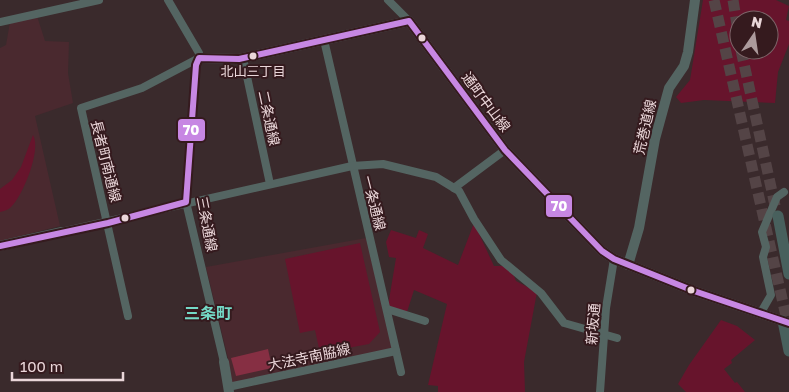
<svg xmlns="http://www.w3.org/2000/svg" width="789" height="392" viewBox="0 0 789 392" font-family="'Golos Text','Noto Sans JP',sans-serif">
<rect width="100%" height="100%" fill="#3a2a2c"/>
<g fill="#4a292f">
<polygon points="37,16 45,41 69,42 68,73 73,103 35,116 60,226 0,241 0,48 6,45 10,22"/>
<polygon points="366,238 393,350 232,385 228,358 206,267"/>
</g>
<g fill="#67142c" fill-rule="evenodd">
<path d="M703 0H776L789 6 786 20 789 21V44L778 72 775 103 704 100 681 103 676 97 690 80ZM739 20H769V50H739Z"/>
<path d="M33 135C42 150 22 197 11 207 8 210 4 211 0 212V189L12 180 21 167Z"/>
<polygon points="474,223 494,266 505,266 514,276 516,281 537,292 524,362 525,392 438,392 438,386 428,385 447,304 414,290 407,312 388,306 396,258 389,257 386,242 391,230 416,238 419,230 428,234 423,248 458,265"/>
<polygon points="360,243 380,332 369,344 320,353 315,330 300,333 285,259"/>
<polygon points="721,320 737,326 755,340 731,360 732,363 724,369 735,383 737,382 745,392 686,392 678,384 689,365"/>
</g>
<polygon fill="#862f43" points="268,349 272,368 236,376 231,358"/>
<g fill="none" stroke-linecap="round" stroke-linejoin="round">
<g stroke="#544446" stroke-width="11" stroke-dasharray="11 5.5" stroke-linecap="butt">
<polyline points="714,0 789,329"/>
<polyline points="733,0 739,37"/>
<polyline points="741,50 776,210"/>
</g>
<g stroke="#546562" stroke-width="8">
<polyline points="168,0 199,53 199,58"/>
<polyline points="388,0 409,21"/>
<polyline points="0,22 99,0"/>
<polyline points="324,40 401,372"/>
<polyline points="199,58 196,65 186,202 224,362"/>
<polyline points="243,58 270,184"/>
<polyline points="454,188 505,150"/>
<polyline points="61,232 352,166 383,164 436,177 454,188 459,191 474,219 501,260 541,293 564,323 617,338"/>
<polyline points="387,309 425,321"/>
<polyline points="760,314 771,295 763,257 766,247 762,232 777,197 784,192"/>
<polyline points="128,316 81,108 142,88 199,58"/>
<polyline points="228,387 396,351"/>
<polyline points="600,392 606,308 614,259"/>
</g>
<g stroke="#546562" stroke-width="10">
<polyline points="199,58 239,59 409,21 505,150 602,251 614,259 694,291 789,323"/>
<polyline points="0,246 61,232"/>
<polyline points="628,265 639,228 655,139 669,88 684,66 688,52 695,0"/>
<polyline points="224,362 229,392"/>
</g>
<g stroke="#48605d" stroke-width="11">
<polyline points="778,216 789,274"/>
<polyline points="783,321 789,351"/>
</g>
<g stroke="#351a1e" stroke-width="10">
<polyline id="bus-1" points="0,246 108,223 186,202 196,65 199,58 239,59 409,21 505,150 602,251 614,259 694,291 789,323"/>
</g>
<use href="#bus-1" stroke="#c787e3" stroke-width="6"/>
</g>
<g fill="#ead6d9" stroke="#351a1e" stroke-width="2">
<circle cx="422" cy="38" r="4.5"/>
<circle cx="253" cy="56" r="4.5"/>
<circle cx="125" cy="218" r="4.5"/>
<circle cx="691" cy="290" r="4.5"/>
</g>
<g text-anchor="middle" stroke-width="4" stroke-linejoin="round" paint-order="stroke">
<g font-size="13" fill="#ead6d9" stroke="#351a1e">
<text x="253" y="76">北山三丁目</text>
</g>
<g font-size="14" fill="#ead6d9" stroke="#351a1e">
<text transform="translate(486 102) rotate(53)" y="5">通町中山線</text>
<text transform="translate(269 118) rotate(78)" y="5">二条通線</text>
<text transform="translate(645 127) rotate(-77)" y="5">荒巻道線</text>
<text transform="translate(106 161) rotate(76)" y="5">長者町南通線</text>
<text transform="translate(374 203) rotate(76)" y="5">一条通線</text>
<text transform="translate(207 224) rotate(79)" y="5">三条通線</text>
<text transform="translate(593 324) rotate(-85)" y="5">新坂通</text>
<text transform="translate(309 357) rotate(-12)" y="5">大法寺南脇線</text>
</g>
<g font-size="16" font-weight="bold" fill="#74d9c6" stroke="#351a1e">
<text x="208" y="319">三条町</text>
</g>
</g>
<g stroke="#351a1e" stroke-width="2">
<rect x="177" y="118" width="29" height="24" rx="5" fill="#c787e3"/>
<rect x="545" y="194" width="28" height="24" rx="5" fill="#c787e3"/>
</g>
<g font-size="14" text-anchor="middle" font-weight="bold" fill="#fff">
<text x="191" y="135">70</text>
<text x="559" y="211">70</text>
</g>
<g transform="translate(754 35) rotate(13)"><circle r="24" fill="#351a1e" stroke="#7d6569"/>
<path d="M0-4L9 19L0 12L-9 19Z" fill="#ac9a9c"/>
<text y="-8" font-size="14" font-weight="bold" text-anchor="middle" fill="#ead6d9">N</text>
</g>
<path d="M12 372v8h111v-8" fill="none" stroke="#ead6d9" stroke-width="2.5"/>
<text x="20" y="372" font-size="15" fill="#ead6d9" stroke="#351a1e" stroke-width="4" paint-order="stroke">100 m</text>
</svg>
